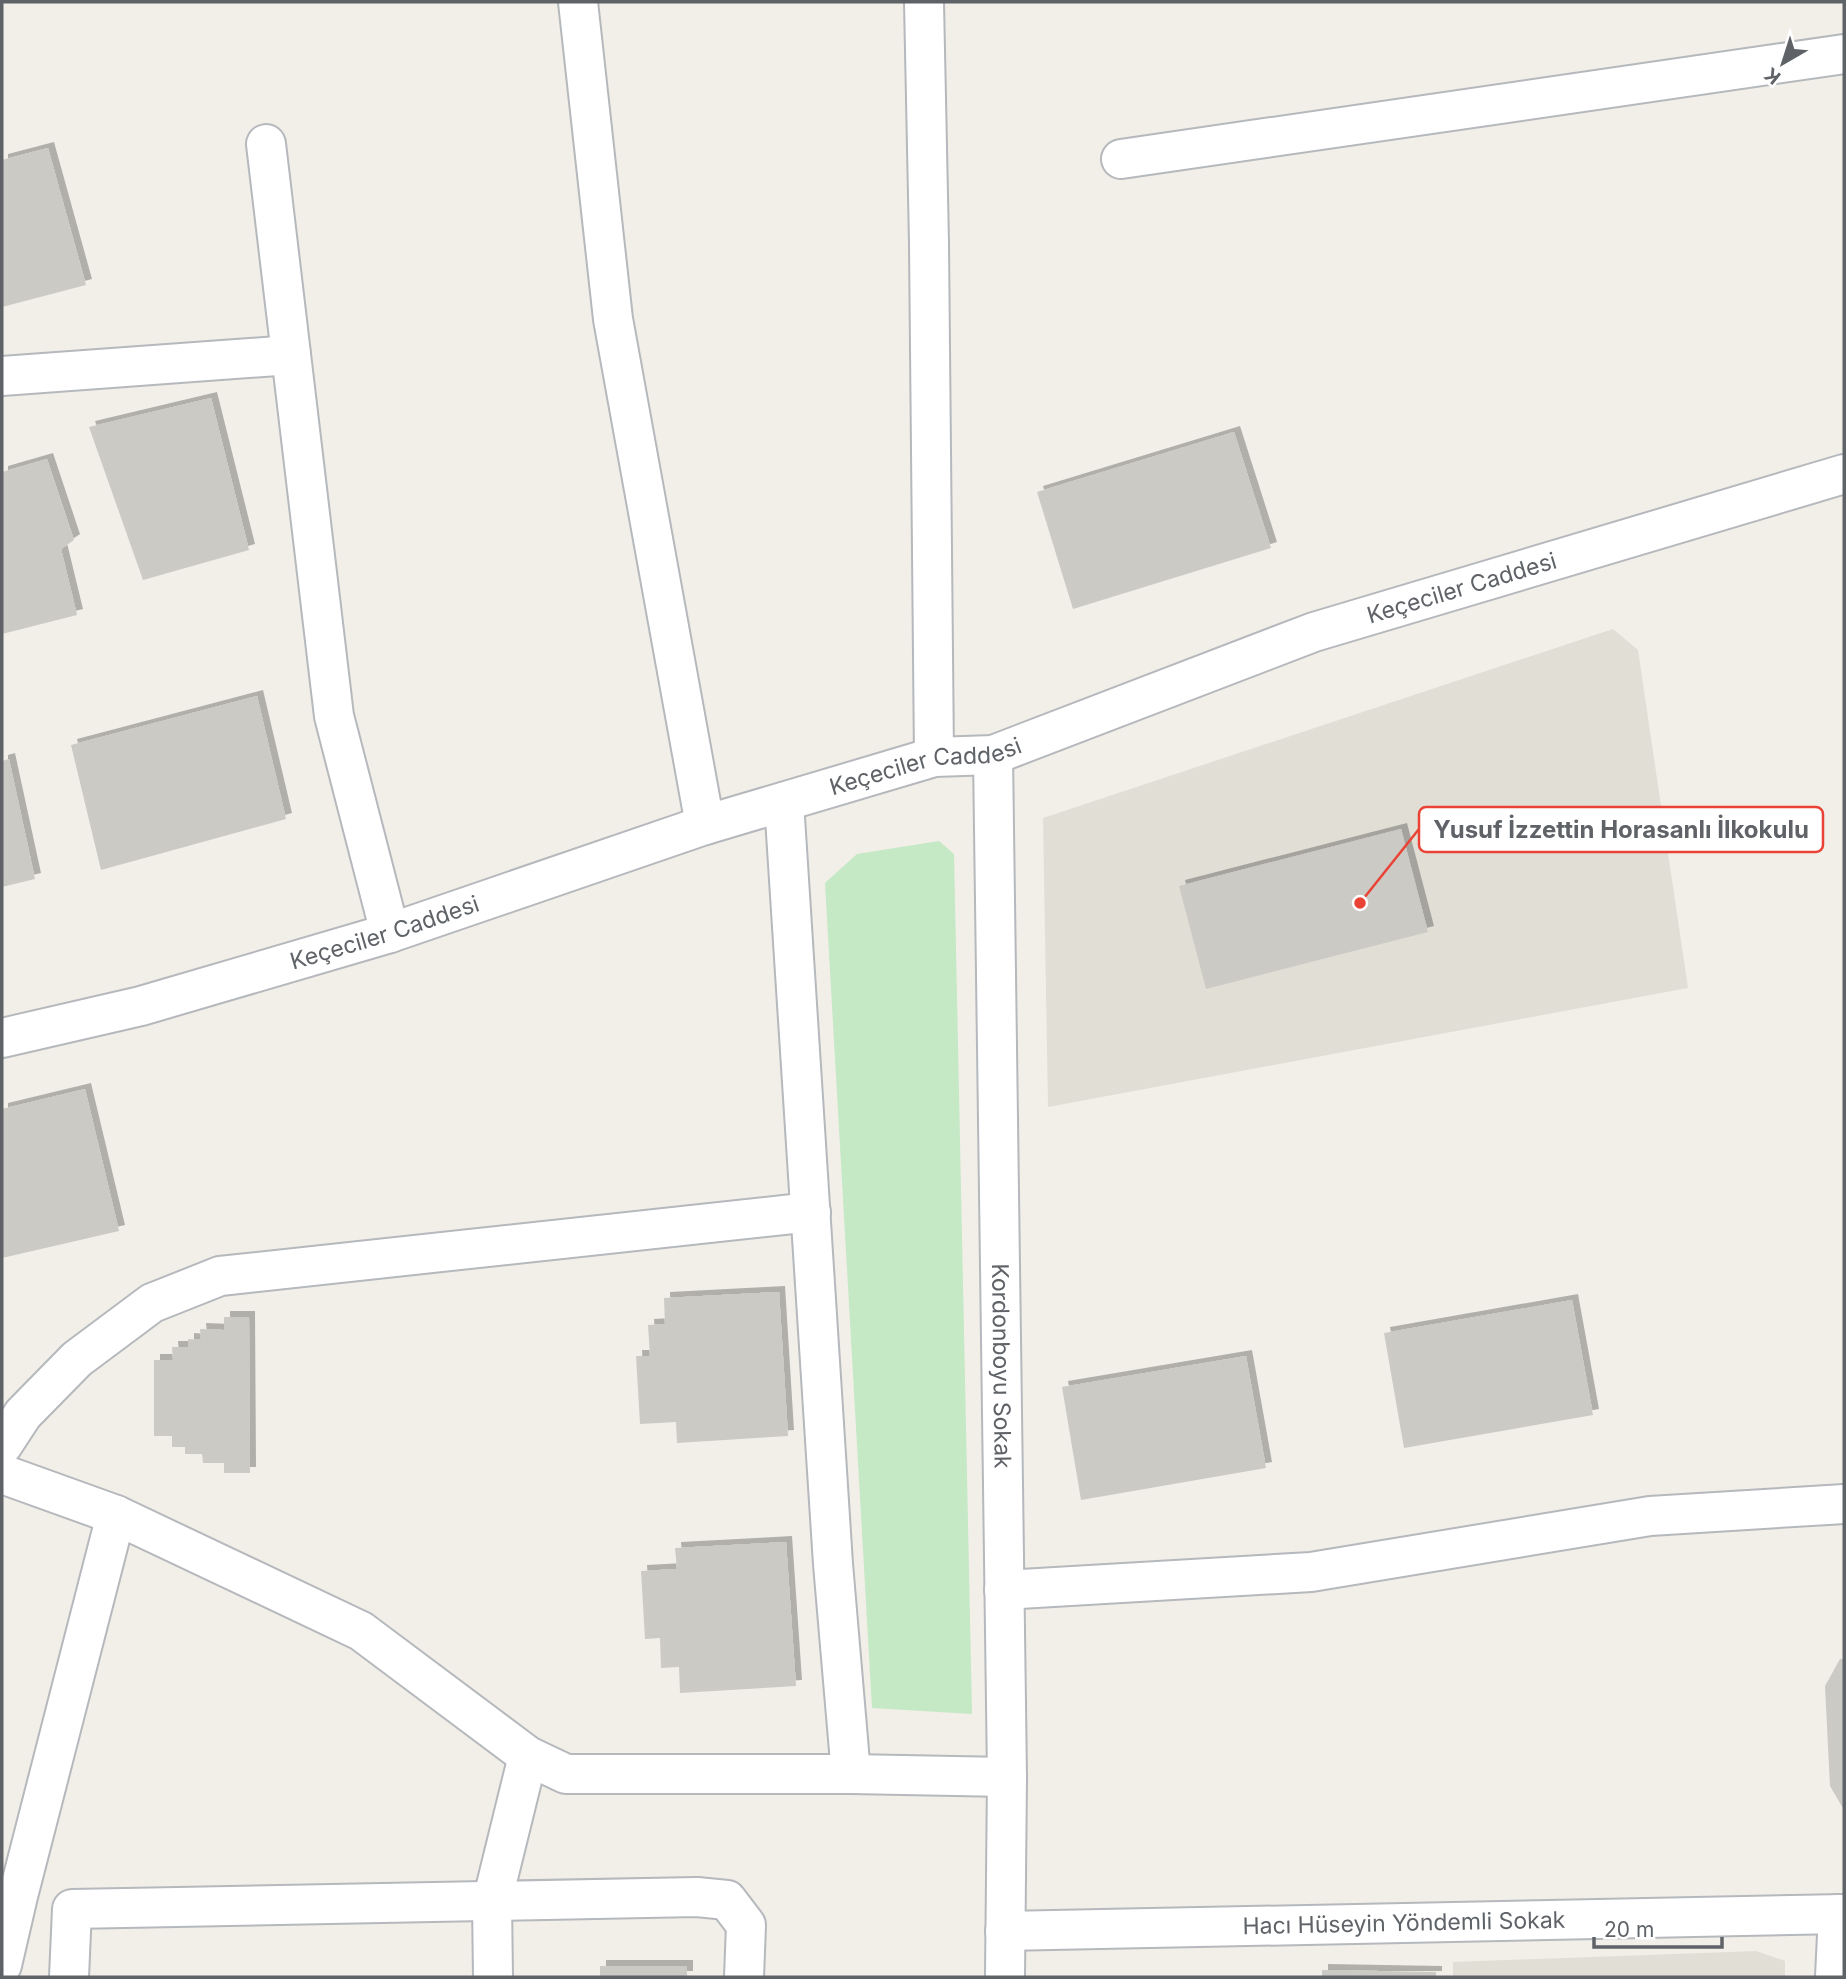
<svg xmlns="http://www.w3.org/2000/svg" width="1846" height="1979" viewBox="0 0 1846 1979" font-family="Inter,sans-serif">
<defs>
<filter id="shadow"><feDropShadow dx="6" dy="-6" stdDeviation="0" flood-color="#0004"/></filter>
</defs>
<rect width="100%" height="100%" fill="#f1efe8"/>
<g fill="#e1ded6">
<polygon points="1613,629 1638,650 1688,988 1048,1107 1043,818"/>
<polygon points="1756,1951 1785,1961 1785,1977 1453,1977 1453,1962"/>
</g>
<polygon fill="#c5e8c5" points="939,841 954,854 972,1714 872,1708 825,883 857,854"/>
<g fill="#cccac5" filter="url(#shadow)">
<polygon points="48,148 86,285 2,307 2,160"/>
<polygon points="211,398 249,550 143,580 89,427"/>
<polygon points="1234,432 1271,548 1073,609 1037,492"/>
<polygon points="47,459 74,540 61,549 77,615 2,634 2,472"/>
<polygon points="257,696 286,819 101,870 71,745"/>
<polygon points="9,759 35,879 2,887 2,761"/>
<polygon points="1401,829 1428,932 1206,989 1179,886"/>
<polygon points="85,1089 119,1231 2,1258 2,1109"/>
<polygon points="779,1292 788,1436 677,1443 676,1422 640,1424 636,1356 650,1356 648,1325 665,1324 664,1298"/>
<polygon points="1572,1300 1593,1415 1404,1448 1384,1333"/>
<polygon points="224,1317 249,1317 250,1473 224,1473 224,1463 203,1463 202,1454 185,1454 185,1447 172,1447 172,1436 154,1436 154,1360 173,1360 172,1347 188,1347 188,1339 201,1340 200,1329 224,1330"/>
<polygon points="1246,1356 1266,1468 1081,1500 1062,1387"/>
<polygon points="786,1542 796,1686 680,1693 679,1667 661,1668 660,1638 645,1639 641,1571 677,1569 675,1548"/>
<polygon points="1840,1659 1844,1659 1844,1810 1830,1786 1825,1686"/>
<rect x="600" y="1966" width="87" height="11"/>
<polygon points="1322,1970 1436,1972 1436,1977 1322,1977"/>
</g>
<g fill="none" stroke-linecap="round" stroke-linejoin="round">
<g stroke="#b5b8bc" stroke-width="42">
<g id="minor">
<polyline points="578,2 613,319 705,825"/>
<polyline points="924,2 929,244 934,757"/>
<polyline points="266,144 334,716 390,933"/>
<polyline points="1121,159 1844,54"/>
<polyline points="2,376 291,355"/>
<path id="s1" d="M993 755 1007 1777 1005 1977"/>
<polyline points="784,802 833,1564 851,1774"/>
<path id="s2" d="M2 1038 141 1006 390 933 705 825 934 757 993 755 1314 632 1844 474"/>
<polyline points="2,1446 23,1414 77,1359 152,1303 220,1276 811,1212"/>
<polyline points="2,1474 116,1515 361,1631 528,1756 566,1774 851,1774 1007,1777"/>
<polyline points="1004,1590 1311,1572 1650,1516 1844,1504"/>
<path id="s3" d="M1005 1931 1844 1914"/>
<polyline points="2,1965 18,1896 116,1515"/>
<polyline points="69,1977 72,1909 697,1897 727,1900 746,1925 744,1977"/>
<polyline points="493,1977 492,1902 528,1756"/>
<polyline points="1835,1977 1838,1914"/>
</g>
</g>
<use href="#minor" stroke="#fff" stroke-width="38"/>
</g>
<g text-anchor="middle" stroke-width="6" stroke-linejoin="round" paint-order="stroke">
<g font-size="23" fill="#5f6368" stroke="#fff">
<text dy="8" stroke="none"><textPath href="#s2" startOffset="1531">Keçeciler Caddesi</textPath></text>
<text dy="8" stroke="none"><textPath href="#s2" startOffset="964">Keçeciler Caddesi</textPath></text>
<text dy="8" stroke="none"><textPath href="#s2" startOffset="397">Keçeciler Caddesi</textPath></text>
<text dy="8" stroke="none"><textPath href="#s1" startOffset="611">Kordonboyu Sokak</textPath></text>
<text dy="8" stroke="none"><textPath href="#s3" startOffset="399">Hacı Hüseyin Yöndemli Sokak</textPath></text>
</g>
</g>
<path fill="none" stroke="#ea4335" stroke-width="2.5" d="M1360 903L1419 829"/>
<circle fill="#ea4335" stroke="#fff" stroke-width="2.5" cx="1360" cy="903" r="7"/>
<rect fill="#fff" stroke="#ea4335" stroke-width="2.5" x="1419" y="807" width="404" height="45" rx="7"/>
<g font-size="24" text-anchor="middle" font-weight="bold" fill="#5f6368">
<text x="1621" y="838">Yusuf İzzettin Horasanlı İlkokulu</text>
</g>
<rect width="1846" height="1979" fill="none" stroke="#5f6368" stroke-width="7"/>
<g transform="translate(1783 63) rotate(219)" stroke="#ffffff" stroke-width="5" paint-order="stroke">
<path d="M0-5L12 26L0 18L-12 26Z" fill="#5f6368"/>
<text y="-10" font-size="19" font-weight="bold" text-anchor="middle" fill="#5f6368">K</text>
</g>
<path d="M1594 1937v10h128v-10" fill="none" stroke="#5f6368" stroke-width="3.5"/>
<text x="1604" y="1937" font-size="21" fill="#5f6368" stroke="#ffffff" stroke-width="5" paint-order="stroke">20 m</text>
</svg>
